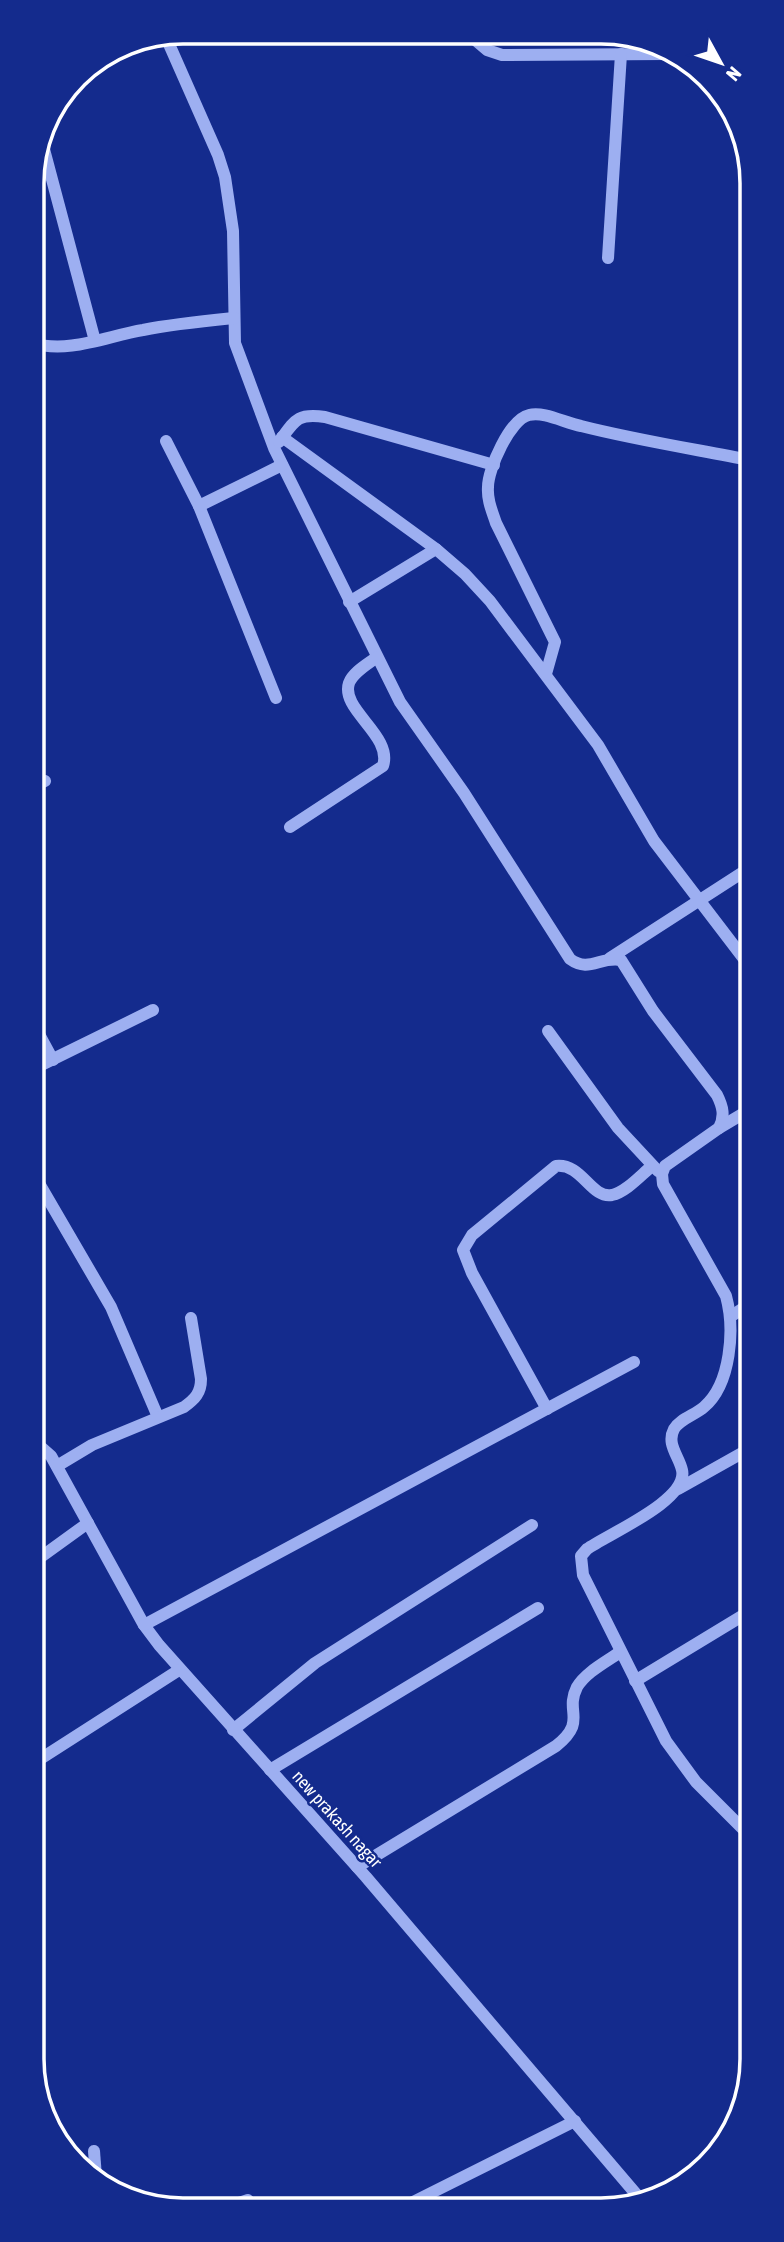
<svg xmlns="http://www.w3.org/2000/svg" width="784" height="2242" viewBox="0 0 784 2242" font-family="'Asap Condensed',sans-serif">
<rect width="100%" height="100%" fill="#142b8d"/>
<g fill="none" stroke-linecap="round" stroke-linejoin="round">
<g stroke="#9daff1" stroke-width="12">
<polyline points="467,33 487,50 502,55 667,54"/>
<path d="M165 35 218 155 225 177 233 231 235 343 274 448 400 702 464 793 570 959C589 973 600 956 621 960L653 1011 717 1095C723 1107 725 1116 719 1128L665 1166 662 1174 663 1184 726 1296C735 1329 731 1384 704 1407 695 1415 680 1419 674 1429 666 1444 679 1456 682 1470 689 1500 608 1534 587 1549L581 1556 583 1575 666 1741 696 1782 752 1838"/>
<polyline points="41,138 95,341"/>
<polyline points="608,258 621,54"/>
<path d="M32 343C69 354 107 336 143 330 173 324 204 321 234 318"/>
<polyline points="282,437 436,549 465,574 490,601 598,745 654,841 751,968"/>
<polyline points="166,441 199,506 276,698"/>
<path d="M279 442C295 420 297 413 325 417L494 465"/>
<polyline points="199,506 282,465"/>
<polyline points="349,602 436,549"/>
<path d="M546 674 555 642 496 523C492 511 487 500 488 487 488 469 510 419 529 415 544 411 565 423 581 426 636 440 694 449 750 460"/>
<polyline points="33,787 45,781"/>
<path d="M290 827 383 766C393 735 340 710 349 683 353 672 368 664 377 657"/>
<polyline points="610,958 751,867"/>
<polyline points="33,1023 53,1060"/>
<polyline points="548,1031 618,1128 658,1171"/>
<polyline points="33,1069 153,1010"/>
<polyline points="719,1128 751,1109"/>
<polyline points="33,1173 111,1307 158,1417"/>
<polyline points="730,1317 751,1303"/>
<path d="M547 1409 472 1273 463 1250 472 1235 556 1166C582 1163 591 1199 612 1195 626 1192 641 1175 652 1166"/>
<polyline points="34,1441 51,1456 144,1625 159,1645 366,1877 642,2201"/>
<path d="M57 1466 92 1445 184 1407C195 1399 201 1393 201 1379L191 1318"/>
<polyline points="678,1489 751,1448"/>
<polyline points="34,1562 88,1523"/>
<polyline points="144,1625 634,1362"/>
<polyline points="635,1681 752,1610"/>
<polyline points="233,1730 315,1663 532,1525"/>
<polyline points="34,1763 179,1670"/>
<polyline points="270,1770 538,1608"/>
<path d="M357 1867 556 1746C588 1720 564 1713 577 1687 586 1672 606 1662 620 1652"/>
<polyline points="94,2151 96,2177"/>
<polyline points="224,2208 248,2200"/>
<polyline points="401,2208 575,2121"/>
</g>
</g>
<g text-anchor="middle" stroke-width="5" stroke-linejoin="round" paint-order="stroke">
<g font-size="18" fill="#fff" stroke="#142b8d">
<text transform="translate(337 1819) rotate(48)" y="6">new prakash nagar</text>
</g>
</g>
<path d="M0 0H784V2242H0ZM183 44H601A139 139 0 0 1 740 183V2059A139 139 0 0 1 601 2198H183A139 139 0 0 1 44 2059V183A139 139 0 0 1 183 44Z" fill="#142b8d" fill-rule="evenodd"/>
<path fill="none" stroke="#fff" stroke-width="3.5" d="M183 44H601A139 139 0 0 1 740 183V2059A139 139 0 0 1 601 2198H183A139 139 0 0 1 44 2059V183A139 139 0 0 1 183 44Z"/>
<g transform="translate(721 63) rotate(130)" stroke="#142b8d" stroke-width="5" paint-order="stroke">
<path d="M0-5L12 26L0 18L-12 26Z" fill="#ffffff"/>
<text y="-10" font-size="19" font-weight="bold" text-anchor="middle" fill="#ffffff">N</text>
</g>
</svg>
